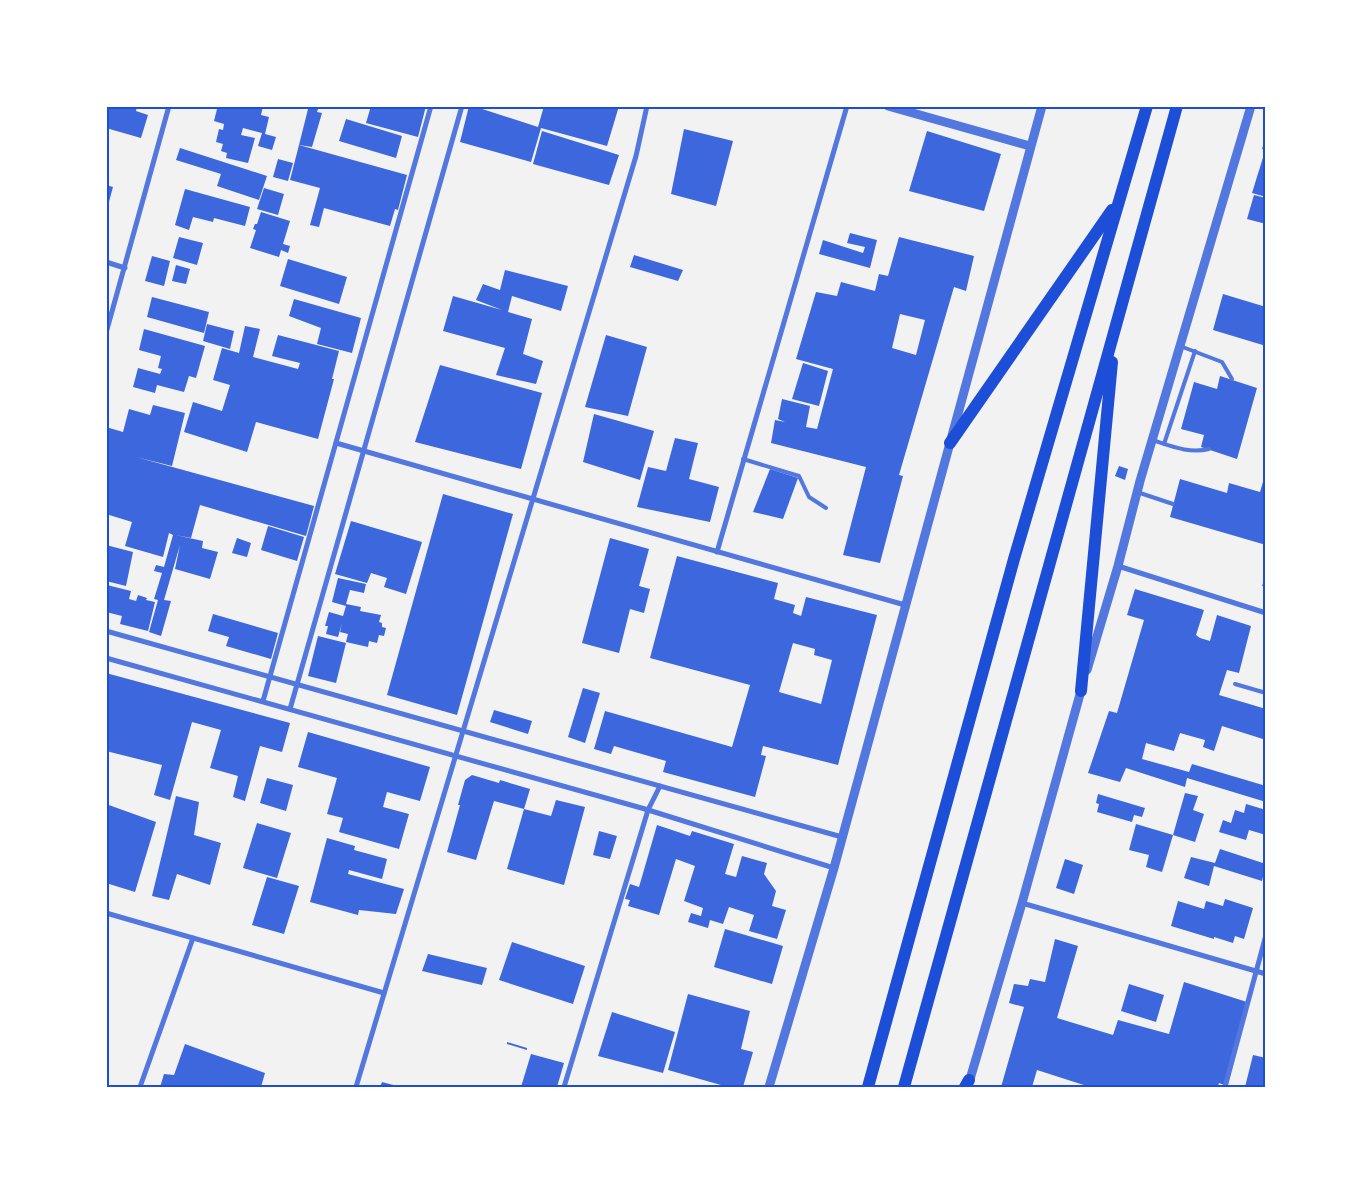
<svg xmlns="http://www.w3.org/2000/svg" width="1372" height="1193" viewBox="0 0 1372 1193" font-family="'Sofia Sans Condensed',sans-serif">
<rect width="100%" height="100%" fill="#f2f2f2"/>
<g fill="#3d67dc" fill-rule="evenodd">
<polygon points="106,106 137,106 136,111 148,115 141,138 106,128"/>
<polygon points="222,106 263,106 261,115 269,117 265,134 276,137 272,150 258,146 262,133 243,128 241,135 255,138 248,163 226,158 227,153 221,151 223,144 216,142 219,129 223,130 224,124 214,121 217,109 221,109"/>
<polygon points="300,106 319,106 317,112 322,113 312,147 299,145 308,109"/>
<polygon points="371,106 426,106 418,137 366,123"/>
<polygon points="469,106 473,106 538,127 544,106 619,106 607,146 541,128 531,162 460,142"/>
<polygon points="346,119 402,136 396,158 339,141"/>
<polygon points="684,129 733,141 716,206 671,194"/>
<polygon points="542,131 619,155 609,185 533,164"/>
<polygon points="927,131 1001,154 984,211 909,191"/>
<polygon points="1265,139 1266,139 1266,150 1262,149"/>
<polygon points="299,145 407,175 398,210 395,209 390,226 324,208 319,227 310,225 320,188 290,180"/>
<polygon points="180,148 267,176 259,200 217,186 221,174 176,160"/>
<polygon points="1265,151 1266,151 1266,197 1252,193"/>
<polygon points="278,159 293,163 288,181 273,177"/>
<polygon points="106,185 113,187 107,209 106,209"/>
<polygon points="264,188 284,194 278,215 257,209"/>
<polygon points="185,189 250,207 245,226 214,218 213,222 193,217 189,230 175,225"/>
<polygon points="1254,195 1266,198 1266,224 1247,219"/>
<polygon points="261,212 290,221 283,244 290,246 288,253 281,250 279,257 250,248 256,230 253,229 255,224 257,224"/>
<polygon points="850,233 877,240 870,268 819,254 823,240 863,253 865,247 847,243"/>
<polygon points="179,237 203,243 197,265 173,258"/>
<path d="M899 237 974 256 966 291 954 287 899 475 903 476 880 563 843 555 866 467 771 443 775 420 785 422 778 419 782 399 810 406 806 427 817 429 833 369 796 359 816 292 837 296 841 282 875 291 879 274 888 276ZM900 314 925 320 916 355 892 348Z"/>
<polygon points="634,255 683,270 678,281 630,267"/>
<polygon points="152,256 170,261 164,286 145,281"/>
<polygon points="288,259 347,277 339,304 280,286"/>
<polygon points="176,265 190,269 186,284 172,281"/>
<polygon points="505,270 568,286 561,311 512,296 508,312 532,319 523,354 543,361 536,384 496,375 505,348 443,331 453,296 502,310 476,300 483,284 500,290"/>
<polygon points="1223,294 1266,307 1266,346 1213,330"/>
<polygon points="152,297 209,312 204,333 147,317"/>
<polygon points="294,299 361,318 352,353 317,344 321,328 289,316"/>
<polygon points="207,324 234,331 230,349 203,341"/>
<polygon points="245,326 260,329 253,357 298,369 300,363 272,356 278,335 339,351 332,379 334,379 318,439 256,422 247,452 184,432 193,402 222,411 230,385 213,380 222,348 239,353"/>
<polygon points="144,329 205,346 196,378 189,376 184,392 157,385 155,393 133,387 138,368 160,374 162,369 158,368 161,356 139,350"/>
<polygon points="606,335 647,347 628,416 585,407"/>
<polygon points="803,363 828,371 819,406 792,399"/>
<polygon points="440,365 542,393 521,469 415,442"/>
<polygon points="1220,376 1257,388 1237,459 1201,447 1204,435 1181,429 1194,382 1217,389"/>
<polygon points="153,405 185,413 172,466 136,457 314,506 306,536 200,505 191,538 175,535 203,541 202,548 218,552 210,579 175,569 180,545 164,600 171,601 161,636 149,632 158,600 154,599 162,573 154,571 156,565 164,567 173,535 169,533 163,557 125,546 132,522 106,514 106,427 123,432 129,409 150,415"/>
<polygon points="594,414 654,431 640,480 583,462"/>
<polygon points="675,438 698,443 689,479 719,487 710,522 637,507 648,467 666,471"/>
<polygon points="1119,466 1128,469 1125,480 1115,476"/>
<polygon points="770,469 798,478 783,519 753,512"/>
<polygon points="1265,475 1266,545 1170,517 1180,479 1227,493 1229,483 1260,492"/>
<polygon points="443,494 513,514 457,715 387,695"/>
<polygon points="351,521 422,542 406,594 384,587 387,578 371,573 367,583 335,574"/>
<polygon points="268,526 304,537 297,561 261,550"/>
<polygon points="237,538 251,543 247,557 232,553"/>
<polygon points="610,538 649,549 639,586 650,589 644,613 630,609 619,653 582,643"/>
<polygon points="106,545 133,552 126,586 106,581"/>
<path d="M677 556 778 583 774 599 795 605 793 613 801 616 806 597 877 615 838 765 763 746 761 755 766 756 755 797 663 772 666 761 614 746 611 754 594 749 605 711 732 747 750 685 650 658ZM793 643 815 649 814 655 832 660 821 704 779 692Z"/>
<polygon points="1266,575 1266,587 1262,586"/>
<polygon points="338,578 366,584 364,593 350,590 346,604 361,607 360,611 381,615 379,622 382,623 382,627 386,628 384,636 379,635 377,643 369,641 368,647 346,642 348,634 340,632 342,623 338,637 326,634 328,626 325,626 329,612 343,616 346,606 332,602"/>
<polygon points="107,585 131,591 129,599 136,601 138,595 147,598 146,600 155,602 148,631 120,624 122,616 106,612"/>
<polygon points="1135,589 1204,610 1196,635 1200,638 1210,641 1217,615 1251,626 1239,673 1227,670 1219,695 1266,709 1266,740 1222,726 1214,751 1203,747 1205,740 1180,733 1174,751 1146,743 1142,759 1189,772 1192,764 1266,786 1266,802 1187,778 1185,787 1126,768 1120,782 1088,773 1109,711 1117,713 1144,620 1127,615"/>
<polygon points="213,614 278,633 271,659 226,646 229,637 208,631"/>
<polygon points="318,636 346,643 336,683 308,676"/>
<polygon points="106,673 290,723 282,752 260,746 245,801 233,797 238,776 210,768 221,730 192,722 170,800 154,795 162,765 106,751"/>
<polygon points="583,688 600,693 585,743 568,737"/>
<polygon points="494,710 532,721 528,734 490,722"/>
<polygon points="308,732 430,767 420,801 387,792 383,807 409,814 399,849 339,832 343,818 327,814 337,778 298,767"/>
<polygon points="472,775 499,783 500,780 530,789 524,809 494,801 476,860 447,852 460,805 458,805 465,780"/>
<polygon points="267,778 293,785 286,811 260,803"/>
<polygon points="1185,793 1198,796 1193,810 1204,814 1195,842 1173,835"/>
<polygon points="1098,794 1145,808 1142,817 1134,815 1132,822 1097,812 1099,804 1096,803"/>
<polygon points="176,796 199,802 194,835 221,843 210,885 177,874 169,900 152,896"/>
<polygon points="556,800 585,807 564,885 507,869 524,809 551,816"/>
<polygon points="106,804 156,822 135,892 106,883"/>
<polygon points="1246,804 1266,810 1266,835 1249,830 1246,840 1219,832 1223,820 1231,823 1235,810 1244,813"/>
<polygon points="257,823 291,833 277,878 243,868"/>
<polygon points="1136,824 1173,835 1162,872 1146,867 1149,855 1129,850"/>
<polygon points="657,825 690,836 692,831 734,844 725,874 736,877 742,856 767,863 764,874 776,891 772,906 786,910 777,939 749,931 754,915 729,907 723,924 710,920 708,928 688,922 691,913 701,916 703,908 684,901 695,866 676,859 659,915 628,906 630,900 625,899 630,884 639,887"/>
<polygon points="599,831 617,836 610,859 593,855"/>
<polygon points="327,838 355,846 354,850 387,859 382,879 349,870 348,874 404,889 396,914 359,910 358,915 310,902"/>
<polygon points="1220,849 1266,864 1262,881 1214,866 1209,886 1184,878 1191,857 1215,863"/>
<polygon points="1065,859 1083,865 1074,894 1056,888"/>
<polygon points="267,877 299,886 284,934 252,925"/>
<polygon points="1225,899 1253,908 1244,939 1235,936 1233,943 1214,937 1214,939 1171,926 1178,901 1204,909 1206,901 1223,906"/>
<polygon points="725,929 783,946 772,984 714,967"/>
<polygon points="1055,939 1078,946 1057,1018 1113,1035 1118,1020 1169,1034 1184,982 1247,1002 1224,1085 1219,1083 1218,1087 1090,1087 1037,1070 1032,1087 1001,1087 1024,1007 1009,1003 1014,984 1028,986 1030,979 1045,982"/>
<polygon points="512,942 585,966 573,1004 499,980"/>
<polygon points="428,954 487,968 482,985 422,971"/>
<polygon points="1129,984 1164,995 1156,1022 1121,1011"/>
<polygon points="688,994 750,1011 741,1049 753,1052 743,1087 728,1087 668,1070"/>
<polygon points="612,1012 675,1032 663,1073 598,1056"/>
<polygon points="507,1042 527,1048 527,1050 507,1044"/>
<polygon points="185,1044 265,1073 261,1087 160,1087 164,1074 174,1075"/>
<polygon points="531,1054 564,1063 557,1087 521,1087"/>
<polygon points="1253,1055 1266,1058 1266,1087 1245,1087"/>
<polygon points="382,1082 397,1086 396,1087 380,1087"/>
</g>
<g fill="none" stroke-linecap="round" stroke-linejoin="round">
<g stroke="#5277de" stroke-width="4">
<polyline points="1180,346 1222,362 1232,379"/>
<path d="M1152 440C1171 446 1189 454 1209 449"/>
<polyline points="1164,444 1195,351"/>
<polyline points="743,459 799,476 809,497 826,508"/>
<polyline points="1137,492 1173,504"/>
<polyline points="1235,684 1266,693"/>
</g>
<g stroke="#5277de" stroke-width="5">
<polyline points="106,262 125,268"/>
<polyline points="106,333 169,106"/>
<polyline points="336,443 905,605"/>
<polyline points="717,552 847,106"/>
<polyline points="1118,566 1266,613"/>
<polyline points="106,631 842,837"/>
<polyline points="106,658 645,809 834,868"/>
<polyline points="263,701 431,106"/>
<polyline points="290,709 462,106"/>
<polyline points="1022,903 1266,974"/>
<polyline points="106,913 384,993"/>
<polyline points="140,1087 193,938"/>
<polyline points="356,1087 636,156 647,106"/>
<polyline points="564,1087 648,810 660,786"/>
<polyline points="1225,1087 1266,935"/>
</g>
<g stroke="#5277de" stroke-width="9">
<polyline points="888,106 1030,146"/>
<polyline points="1087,670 1118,566 1140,481 1251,106"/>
<polyline points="968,1086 1022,903 1082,687"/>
<polyline points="769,1087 834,868 1042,106"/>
</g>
<g stroke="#1d4ed8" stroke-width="12">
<polyline points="950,443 1112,210"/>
<polyline points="1081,691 1112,362"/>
<polyline points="868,1087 1014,559 1147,106"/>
<polyline points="904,1087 1177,106"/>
<polyline points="965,1087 969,1080"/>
</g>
</g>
<rect width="1372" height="1193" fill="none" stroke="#ffffff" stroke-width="215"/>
<rect x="108" y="108" width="1156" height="978" fill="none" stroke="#1d4ed8" stroke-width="2"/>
</svg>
